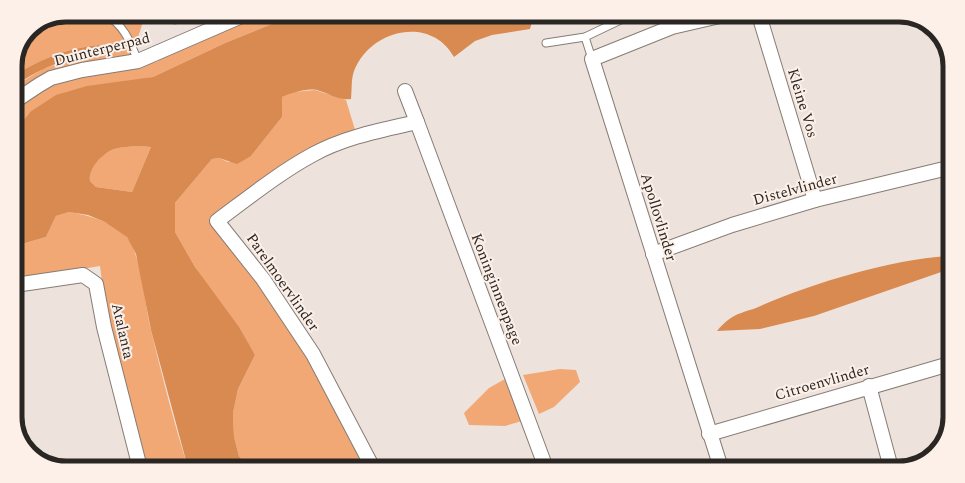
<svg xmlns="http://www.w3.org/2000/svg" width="965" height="483" viewBox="0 0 965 483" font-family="Spectral,serif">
<rect width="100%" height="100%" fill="#eee3dc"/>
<g fill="#f1a875">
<path d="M66 15C97 15 108 11 126 40L125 42C114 45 102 44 91 46 63 50 39 60 15 75V63L30 30Z"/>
<polygon points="113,15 139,15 142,25 137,40 133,42 122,22"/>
<polygon points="152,15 200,15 175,25"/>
<polygon points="252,15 294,15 225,43 153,77 127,82 30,112 15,131 15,105 53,81 156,62 216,30"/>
<polygon points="129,50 131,55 15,97 15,86 43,69 67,60 82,56"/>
<polygon points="315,90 346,100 356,133 225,209 226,240 242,264 266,289 294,330 369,468 249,468 239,456 234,437 233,413 238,389 255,355 195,267 175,232 175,203 212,159 219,158 228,162 251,156 282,117 282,97 294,92"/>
<path d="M137 146 151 147 132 192 96 187 90 181C88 168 102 153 115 149 121 147 130 147 137 146Z"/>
<path d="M69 212C87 215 114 222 127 237 141 254 145 307 151 330 162 376 174 423 188 468H142L105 305 100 266 15 280V246L46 237 56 216Z"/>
<polygon points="560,369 576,370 580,382 554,407 539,414 523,375"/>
<polygon points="505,379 522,421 505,426 469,425 464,413 489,388"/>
</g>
<g fill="#d98a50" fill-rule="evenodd">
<path d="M294 15H534L530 29 492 35 475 41 454 57C431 15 370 29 354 71 351 79 352 90 351 99 339 101 328 93 317 90 306 88 292 93 282 97V117L251 156 237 164 219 158 212 159 175 203V232L195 267 239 327 255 355 238 389 233 413 234 437 239 456 249 468H188L151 330 136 254 127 237 105 222 88 215 69 212 56 216 46 237 15 246V131L30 112 56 95 87 86 153 77 225 43ZM137 146 151 147 132 192 96 187 90 181C88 169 102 153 115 149 121 147 130 147 137 146Z"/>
<path d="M125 42 129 50C114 53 98 53 83 56 59 61 35 71 15 86V75C39 60 63 50 91 46 102 44 114 45 125 42Z"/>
<path d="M947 256V270L814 316 760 329 717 331C720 327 724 323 728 320 735 314 747 311 756 308 809 284 889 260 947 256Z"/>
</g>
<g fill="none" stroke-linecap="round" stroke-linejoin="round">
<g stroke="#867c75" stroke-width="9">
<g id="service">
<path d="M106 15C125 26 130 42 138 61"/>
<polyline points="585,37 592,59"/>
<polyline points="546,43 585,37 627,17"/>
</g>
</g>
<g stroke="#867c75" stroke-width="16">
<g id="minor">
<polyline points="759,15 815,200"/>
<polyline points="405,91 417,122"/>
<polyline points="15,101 39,85 51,78 82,70 138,61 244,15"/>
<polyline points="653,254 732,225 815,200 948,168"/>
<polyline points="15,285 83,275 96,284 104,327 140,468"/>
<polyline points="869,386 891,468"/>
<polyline points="709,434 946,365"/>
<path d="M373 468 313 354 263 279 217 221C248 198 279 173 312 155 344 137 382 130 417 122L546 468"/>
<polyline points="721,468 592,59 672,27 724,15"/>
</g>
</g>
<use href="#service" stroke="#fff" stroke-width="7"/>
<use href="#minor" stroke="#fff" stroke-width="14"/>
</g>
<g text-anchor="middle" stroke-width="4" stroke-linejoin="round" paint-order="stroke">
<g font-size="15" fill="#2a2623" stroke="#fcf0e9">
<text transform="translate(102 49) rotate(-14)" y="5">Duinterperpad</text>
<text transform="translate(803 103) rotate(73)" y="5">Kleine Vos</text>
<text transform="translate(795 189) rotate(-15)" y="5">Distelvlinder</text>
<text transform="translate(659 217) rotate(73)" y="5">Apollovlinder</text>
<text transform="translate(283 282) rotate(55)" y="5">Parelmoervlinder</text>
<text transform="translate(497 289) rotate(69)" y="5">Koninginnenpage</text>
<text transform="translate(123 331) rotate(77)" y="5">Atalanta</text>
<text transform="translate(822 382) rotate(-16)" y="5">Citroenvlinder</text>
</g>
</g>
<path d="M0 0H965V483H0ZM66 22H899A44 44 0 0 1 943 66V417A44 44 0 0 1 899 461H66A44 44 0 0 1 22 417V66A44 44 0 0 1 66 22Z" fill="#fcf0e9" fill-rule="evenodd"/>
<path fill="none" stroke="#2a2623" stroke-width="5" d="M66 22H899A44 44 0 0 1 943 66V417A44 44 0 0 1 899 461H66A44 44 0 0 1 22 417V66A44 44 0 0 1 66 22Z"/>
</svg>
